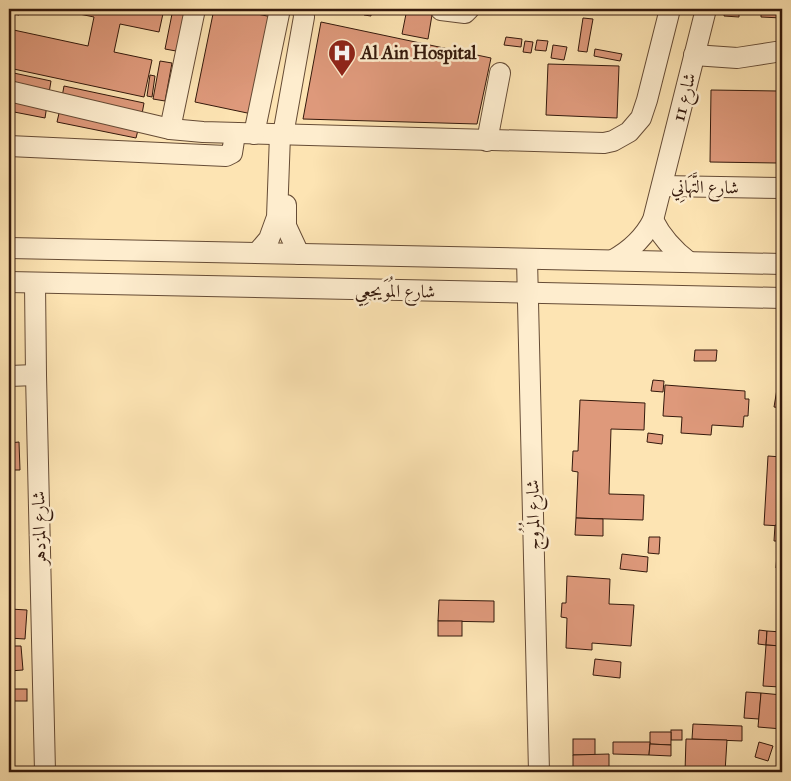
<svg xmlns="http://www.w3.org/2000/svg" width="791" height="781" viewBox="0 0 791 781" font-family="'IM FELL Great Primer',Amiri,serif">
<rect width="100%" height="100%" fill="#fde4b3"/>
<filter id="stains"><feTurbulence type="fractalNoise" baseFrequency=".004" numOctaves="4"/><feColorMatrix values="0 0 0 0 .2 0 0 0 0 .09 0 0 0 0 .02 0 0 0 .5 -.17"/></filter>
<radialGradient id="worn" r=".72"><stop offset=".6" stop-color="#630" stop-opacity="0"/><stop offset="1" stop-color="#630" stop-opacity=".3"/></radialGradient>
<g fill="#de997b" stroke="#34190c">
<polygon points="9,9 20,9 19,15 9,13"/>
<polygon points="55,9 164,9 159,32 120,24 114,52 152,60 144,97 9,68 9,29 88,46 94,17"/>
<polygon points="173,9 186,9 176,51 165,49"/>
<polygon points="214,9 233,9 272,17 252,114 195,102"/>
<polygon points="407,9 433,9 428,39 402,34"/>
<polygon points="725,9 739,9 739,17 724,16"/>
<polygon points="761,9 782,9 782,18 761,17"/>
<polygon points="365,11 371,12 371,16 364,15"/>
<polygon points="583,18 593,19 587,52 578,51"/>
<polygon points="321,22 491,58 477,124 303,119"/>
<polygon points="506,37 522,39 521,47 504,45"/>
<polygon points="537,40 548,41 546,51 535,50"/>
<polygon points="525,41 533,42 531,53 523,52"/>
<polygon points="553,45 567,47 564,60 551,58"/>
<polygon points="595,49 622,54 620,61 594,56"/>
<polygon points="160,61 172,63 165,101 153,99"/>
<polygon points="548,64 619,66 617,118 546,115"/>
<polygon points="9,72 51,81 49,93 9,85"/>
<polygon points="150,75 155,76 152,97 147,96"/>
<polygon points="64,86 144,103 142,114 62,97"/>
<polygon points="711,90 778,91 777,163 710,162"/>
<polygon points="9,97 47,105 45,118 9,111"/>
<polygon points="60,109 139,126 136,138 57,122"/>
<polygon points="695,350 717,350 716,361 694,361"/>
<polygon points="781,359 782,359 782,377 779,377"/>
<polygon points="779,377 782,377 782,408 774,407"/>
<polygon points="653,380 664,381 663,392 651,391"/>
<polygon points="665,385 745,391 745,399 749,399 748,416 744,416 743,427 712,425 711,435 681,433 682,417 663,416"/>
<polygon points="580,400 645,403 644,430 611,429 609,494 644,495 643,520 576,518 578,472 572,471 573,451 578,451"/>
<polygon points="648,433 663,435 662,444 647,442"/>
<polygon points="19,442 20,470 9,470 9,443"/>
<polygon points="768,456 782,457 782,526 764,525"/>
<polygon points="576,518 603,519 603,536 575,535"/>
<polygon points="775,525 782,526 782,541 774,541"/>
<polygon points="649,537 660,537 659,554 648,553"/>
<polygon points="9,545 13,545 14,593 9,593"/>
<polygon points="622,554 648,557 647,572 620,569"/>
<polygon points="777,554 782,555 782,569 776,568"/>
<polygon points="567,576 610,579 609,604 634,605 631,646 592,643 592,650 566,648 567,618 561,617 562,603 566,603"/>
<polygon points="439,600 494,601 494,622 438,621"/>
<polygon points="10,609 27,610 25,639 9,638"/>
<rect x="438" y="621" width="24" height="15"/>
<polygon points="759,630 767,631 766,645 758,644"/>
<polygon points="767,631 782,632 782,646 766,645"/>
<polygon points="766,645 782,646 780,687 763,686"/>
<polygon points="9,646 21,646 23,670 9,671"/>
<polygon points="595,659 621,662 620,678 593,675"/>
<polygon points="782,659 782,687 780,687"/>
<rect x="9" y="689" width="18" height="12"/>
<polygon points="746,692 761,693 759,719 744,718"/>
<polygon points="761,693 782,695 782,729 758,727"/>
<polygon points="693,724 742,726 742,741 692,739"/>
<rect x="671" y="730" width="11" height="10"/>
<polygon points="650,732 671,732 671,745 650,744"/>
<rect x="573" y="739" width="22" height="16"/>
<polygon points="686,739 727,740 725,772 685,772"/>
<polygon points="613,742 650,742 649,755 613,754"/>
<polygon points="759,742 773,746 768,761 755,757"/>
<polygon points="650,744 671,745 671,756 649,755"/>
<polygon points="609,754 609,772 573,772 573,755"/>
</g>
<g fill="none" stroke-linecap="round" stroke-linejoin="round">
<g stroke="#664c36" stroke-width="22">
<g id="minor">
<polyline points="441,10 465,13 469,9"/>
<polyline points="694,55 737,58 782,51"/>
<polyline points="9,91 170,129 203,132 604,143 613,141 629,132 641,118 647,100 670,9"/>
<polyline points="170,129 195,9"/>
<polyline points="254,134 280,9"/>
<polyline points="283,135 304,17 303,9"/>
<polyline points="487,141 500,73"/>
<polyline points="9,146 226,156 232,153 235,134"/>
<polyline points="662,186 782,188"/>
<polyline points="286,205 286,226 299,254"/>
<path d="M653 220C662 238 673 250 689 262"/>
<polyline points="9,248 782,264"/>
<polyline points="257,253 269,239 277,217 280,135"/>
<polyline points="527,259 539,772"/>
<path d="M613 260C631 250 644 238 653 220L706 9"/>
<polyline points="9,282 782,298"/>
<polyline points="35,284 36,375 45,772"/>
<polyline points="9,376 36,375"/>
</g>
</g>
<use href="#minor" stroke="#feedce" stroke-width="20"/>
</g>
<defs>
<g id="hospital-pin" transform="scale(1.4375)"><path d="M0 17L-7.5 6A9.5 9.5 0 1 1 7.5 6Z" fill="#8f2418" stroke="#feedce"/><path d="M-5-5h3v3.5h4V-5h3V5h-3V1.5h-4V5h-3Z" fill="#fff"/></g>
</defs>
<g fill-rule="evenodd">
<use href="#hospital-pin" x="342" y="53"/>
</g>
<g text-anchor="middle" stroke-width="5" stroke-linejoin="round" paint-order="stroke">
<g font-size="18" font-weight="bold" fill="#34190c" stroke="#feedce" text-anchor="start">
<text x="361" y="59">Al Ain Hospital</text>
</g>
<g font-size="18" fill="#34190c" stroke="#feedce">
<text transform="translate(684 97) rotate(-76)" y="6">شارع 11</text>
<text transform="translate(705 187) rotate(1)" y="6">شارع التَّهَانِي</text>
<text transform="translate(395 291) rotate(1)" y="6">شارع المُوَيجعِي</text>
<text transform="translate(533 515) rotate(-91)" y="6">شارع المُرُوج</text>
<text transform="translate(39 528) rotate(-91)" y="6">شارع المزدهر</text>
</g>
</g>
<rect width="791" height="781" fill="none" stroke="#fde4b3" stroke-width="30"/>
<rect x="10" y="10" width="771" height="761" fill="none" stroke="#34190c" stroke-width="2.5"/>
<rect x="15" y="15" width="761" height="751" fill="none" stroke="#34190c"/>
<rect width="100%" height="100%" filter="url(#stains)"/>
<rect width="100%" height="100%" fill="url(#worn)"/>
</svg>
